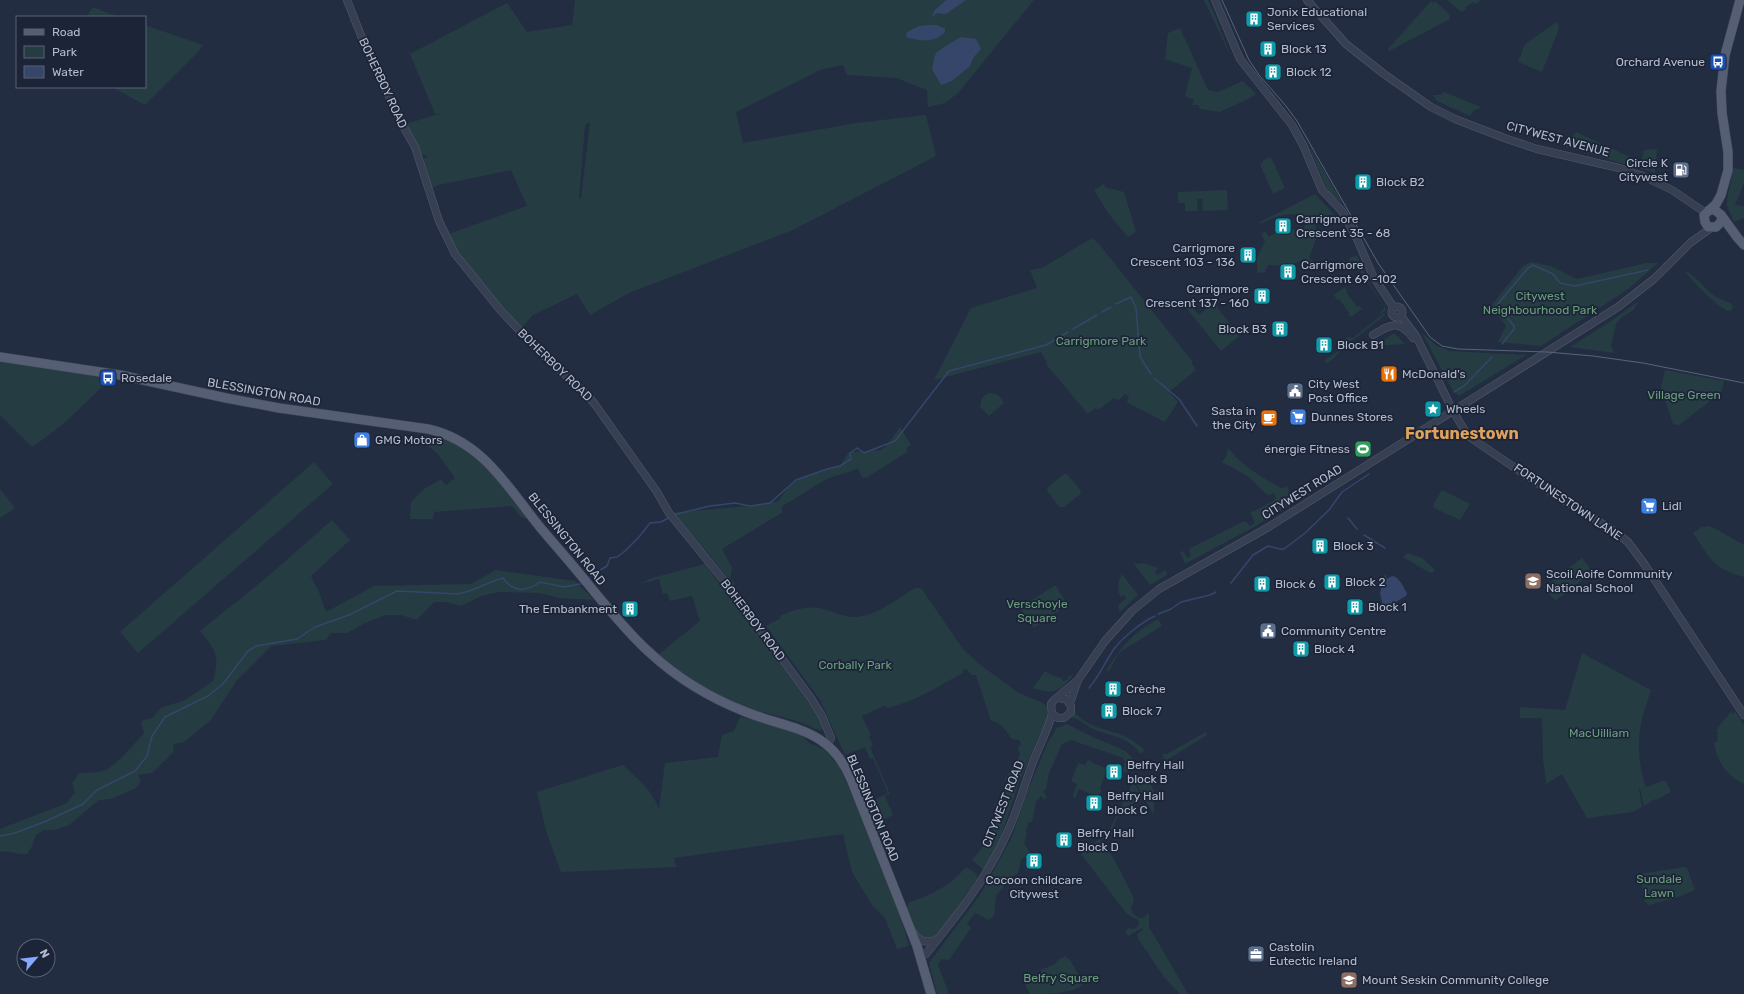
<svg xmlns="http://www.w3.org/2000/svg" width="1744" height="994" viewBox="0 0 1744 994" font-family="Rubik,sans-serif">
<rect width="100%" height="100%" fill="#232d42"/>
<g fill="#253c43" fill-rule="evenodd">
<path d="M575 0H1034L958 93 945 103 928 107 927 90 896 78 847 75 843 65 820 70 736 112 743 143 856 123 926 115 936 156 793 230 629 293 590 315 577 294 533 315 521 329C496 303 463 266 449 234L527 206 511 170 439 185 432 188 423 159 427 157 426 155H422L406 124 442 113 435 114 410 54 507 3 527 32 572 25ZM590 122 581 198 579 199 585 125Z"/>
<polygon points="1204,0 1208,0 1215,15 1231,57"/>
<polygon points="1447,0 1482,0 1475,4 1474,2 1465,7 1466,9 1461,12"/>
<polygon points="1431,1 1433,3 1435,1 1449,14 1450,19 1389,51 1388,49"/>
<polygon points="93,7 119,17 86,17"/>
<polygon points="1557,22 1559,26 1558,31 1542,72 1518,62 1525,44"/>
<polygon points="145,25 203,45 197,53 145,105 112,87 145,87"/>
<polygon points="1180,28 1208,90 1218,92 1243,81 1256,94 1250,98 1220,112 1200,109 1198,105 1192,105 1194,100 1185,96 1192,68 1165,59 1168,33"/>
<polygon points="1444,92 1481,107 1481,108 1474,110 1470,116 1437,101 1433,95 1440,95"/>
<polygon points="1576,132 1641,162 1644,150 1657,149 1655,173 1566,147 1565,145"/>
<polygon points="1307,142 1343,204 1328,192"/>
<polygon points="1271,157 1285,188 1273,194 1260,164 1263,162 1263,160"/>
<polygon points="1733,168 1744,170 1744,183 1735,205 1744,206 1744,218 1734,222 1727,206 1727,201"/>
<polygon points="1104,184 1105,187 1124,192 1136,232 1128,237 1108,213 1094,190"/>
<polygon points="1227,190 1228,210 1203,211 1202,199 1197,199 1198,211 1185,211 1185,203 1178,203 1178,192"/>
<path d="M1315 194 1339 220 1329 223 1326 217 1315 221 1316 239 1309 258 1315 262 1310 266 1305 259 1289 266 1268 265 1265 272 1257 273V258L1265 241 1261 235 1265 231 1269 237C1280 229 1290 228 1303 231L1308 216C1291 212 1275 215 1261 224L1260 222Z"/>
<polygon points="1092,238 1099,244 1192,361 1192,364 1196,370 1169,392 1178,402 1165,422 1130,404 1127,402 1129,397 1125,394 1119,400 1114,398 1098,410 1095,408 1089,413 1087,413 1046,364 1047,362 1041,352 934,380 971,308 1037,288 1030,270 1042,268"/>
<polygon points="1357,256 1369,283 1385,307 1386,310 1380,314 1380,313 1384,309 1384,306 1354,263 1352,260 1349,263 1349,260 1351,257"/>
<polygon points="1531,262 1551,266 1577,279 1646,263 1658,263 1627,290 1541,346 1498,342 1506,326 1491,306 1523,266"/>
<path d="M1686 271C1705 282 1705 296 1731 303L1733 307 1731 311C1721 312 1694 282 1686 273Z"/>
<polygon points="1345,287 1347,291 1346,292 1357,307 1359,306 1362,309 1351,317 1348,314 1349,313 1339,299 1337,300 1334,295"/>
<polygon points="1639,301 1633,310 1620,319 1616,324 1611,346 1615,353 1570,347 1611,321"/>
<polygon points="1214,303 1239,336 1221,351 1185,306 1189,304 1199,315"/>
<path d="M1384 313 1385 315 1353 340 1343 343C1339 352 1336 359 1326 363L1325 360 1338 351 1340 343 1348 337 1353 338Z"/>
<polygon points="1394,333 1405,344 1376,346"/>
<polygon points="1422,333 1437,346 1450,351 1526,355 1459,396 1453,391"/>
<path d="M0 362 111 378C86 402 62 428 32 447L0 415Z"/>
<polygon points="1665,370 1724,381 1722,390 1719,394 1679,425 1673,424 1661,388"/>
<path d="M989 393C997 393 1000 396 1004 403L989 416 980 407C981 400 982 396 989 393Z"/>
<path d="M900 427 911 445 907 447V452L866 478 862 477 858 468C849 473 839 474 829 478 813 486 797 498 781 507L783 512 722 549 732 568 730 578 735 584 733 585 708 553 671 513 747 506 779 501C792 476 814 473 840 466L849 452 881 450 886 446Z"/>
<path d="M420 434C434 437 449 439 461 447 487 464 511 496 531 520L521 517 512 506 434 512 433 519H410L411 502 424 489 441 479 446 485 455 478 437 453 425 444Z"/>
<path d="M1228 448C1243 467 1262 477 1283 489L1286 486 1288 488 1292 503 1254 527 1185 564 1180 552 1183 551 1187 558 1191 556 1189 551 1191 548 1242 522H1246L1250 526 1255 523 1250 512C1254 512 1272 502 1276 499L1274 493 1269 495 1266 494 1249 477 1222 462 1227 455Z"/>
<polygon points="314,462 333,484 138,653 120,632"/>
<polygon points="1064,474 1067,474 1081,491 1080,494 1064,507 1059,507 1047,490 1048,487"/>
<polygon points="0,489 15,508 0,518"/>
<polygon points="1442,490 1470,504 1460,520 1434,508 1433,505"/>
<path d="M332 520 350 540 311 576 314 583 318 589 326 612 374 586 471 584 496 570 575 581 594 600 559 598 540 593 499 592 481 596 461 606 447 602H434L417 620 401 615H385L363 624 347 633H331L326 640 271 646 237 680 211 720 184 742 173 744 174 751 152 773 138 775 141 781 136 788 111 799 99 800 69 825 54 830H44L36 835 32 846 27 854C16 855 10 850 0 852V829L67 803 75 792 72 783 79 773C88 773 97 773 105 770 116 766 136 742 144 733L141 721 152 718 161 708 185 700 213 681C220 656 216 650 200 631L266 578Z"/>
<path d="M1708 526 1714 528 1744 545V577C1712 568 1711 559 1693 533L1702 527Z"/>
<polygon points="1407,553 1422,558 1434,569 1434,572 1430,573 1403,557"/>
<polygon points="1582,558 1593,572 1555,601 1544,587"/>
<polygon points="1143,563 1158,568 1155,572 1158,575 1165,570 1168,574 1150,585 1134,564"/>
<path d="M705 564 805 696 819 717 823 728 822 730C815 730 808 725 802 723 782 716 762 713 742 706 719 698 675 672 659 654L700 621 692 596 670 601 667 593 663 594 659 579 640 584 652 578Z"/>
<path d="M1122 574 1138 595 1120 612 1118 606 1126 598 1124 595 1121 597C1116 590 1118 581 1122 574Z"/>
<polygon points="1054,586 1056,586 1067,604 1067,605 1034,628 1020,608"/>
<path d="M915 588H921L963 649 979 664 1019 693 1043 703 1048 707 1051 716 1048 723 1039 736 1018 785 999 842 985 871 972 860C985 845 996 831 999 811L994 806 1009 786 1005 779 1020 755 1018 748 1021 743 1019 740 1012 739C1006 732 1001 721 991 721L976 675H971L967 669 963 670V673C938 686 915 702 887 708L886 705 862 716 871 735 869 736 873 746 870 747 890 794 885 796 893 815 879 822 886 845 883 846 866 804 888 793 873 758 870 759 865 747 845 755 820 700 766 626 781 618 780 616C793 610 805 606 819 608 832 610 844 618 858 617 879 614 897 599 915 588Z"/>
<path d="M1158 619 1162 626 1123 650 1118 654 1109 671H1106C1121 646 1133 633 1158 619Z"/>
<path d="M1582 653 1651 690C1648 701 1643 712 1641 724 1637 742 1639 769 1646 787L1665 780 1671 792 1656 800 1655 799 1644 806 1640 789H1639L1642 807 1632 812 1587 818 1562 774 1546 784 1543 758 1542 718H1520V707L1565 710Z"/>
<path d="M1045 671 1054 676 1061 678 1063 681 1067 680 1069 676 1073 675C1060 692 1053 695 1033 688Z"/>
<path d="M1735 711 1744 725V784C1727 776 1717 762 1714 743L1717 742 1718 732H1716L1719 726 1731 712 1733 714Z"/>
<path d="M1074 712C1094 732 1108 727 1130 739 1135 742 1140 746 1145 750L1140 754C1130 737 1110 736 1093 729 1086 725 1079 719 1071 717Z"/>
<path d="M740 717 787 728 803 736 809 743 825 750 839 766 854 800 901 918 909 946 897 949 885 918 872 905 852 872 843 834 674 858 676 867 561 872 546 831 537 792 623 765C638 779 652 790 659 809L665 763 718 757 722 735 734 731Z"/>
<polygon points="1067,724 1095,738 1126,751 1132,758 1132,766 1126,773 1123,771 1125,762 1123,758 1071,740 1062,744 1049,773 1046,789 1043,791 1047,797 1044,799 1041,796 1036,802 1032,822 1029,822 1025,832 1027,833 1024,843 1030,853 1021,860 1018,873 1010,878 996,896 994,916 989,920 975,913 967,924 971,928 949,960 941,959 938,965 949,994 937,994 929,963 980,895 1011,839 1028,790 1048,742 1057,728"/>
<polygon points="1206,732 1207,735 1165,761 1162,754 1167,754"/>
<polygon points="1088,760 1092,761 1092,763 1099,765 1107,769 1100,788 1101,791 1098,797 1079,789 1075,798 1073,796 1077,784 1071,781 1078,763 1085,765"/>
<path d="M1143 777C1157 785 1154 800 1154 815L1137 785 1131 781Z"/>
<path d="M1132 784 1136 786 1140 793 1134 791 1133 794 1138 801C1120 810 1116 815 1112 835L1108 833Z"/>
<path d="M1099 839C1108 844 1129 888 1134 899L1131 908 1132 913 1139 918H1143L1149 913V927L1188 994H1180L1164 977 1139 940 1137 934 1143 930 1142 928 1128 936 1125 932 1129 928C1133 930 1136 929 1139 925L1138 920 1127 914 1081 854Z"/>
<path d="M966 867 977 874V879L937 936 928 939 919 937 907 907 909 902C931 896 951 885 966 867Z"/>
<polygon points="1685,867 1687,868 1695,890 1678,897 1649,905 1645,902 1639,874"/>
<path d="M1065 956 1070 960 1083 983C1079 994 1043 994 1030 994 1027 987 1022 983 1029 977H1033L1041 972V970C1047 966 1055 967 1058 960Z"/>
</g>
<g fill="#35466a">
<polygon points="946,0 966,0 946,14 937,13 932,17 934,11"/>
<path d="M928 25H937L945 29V32C933 44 920 41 906 37L907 32 919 26Z"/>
<path d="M961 37 976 39 981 49 973 58 970 66 952 81 941 85 932 69C933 64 934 58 936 53 937 51 957 39 961 37Z"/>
<path d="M1393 576C1400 578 1403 587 1407 593L1406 596 1387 607H1383L1380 593 1383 580Z"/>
</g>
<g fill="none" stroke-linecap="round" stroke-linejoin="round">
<g stroke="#35466a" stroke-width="1.5">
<polyline points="1116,304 1131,297 1136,308 1140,357 1151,374"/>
<polyline points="1102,312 1111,307"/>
<polyline points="1073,329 1097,315"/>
<polyline points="1502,344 1514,329 1514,326 1497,305 1528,268 1533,265 1553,274 1560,283 1575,286 1648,270"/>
<polyline points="1154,378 1179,399 1197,426"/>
<polyline points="1454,392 1464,386 1492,357"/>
<polyline points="673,515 710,506 735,503 750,506 770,503 796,480 827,469 840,466 851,459 850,453 857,448 864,453 895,441 949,371 1046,345 1068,332"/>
<polyline points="1348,518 1357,529"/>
<polyline points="1364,535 1385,548"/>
<polyline points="590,576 607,566 610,558 617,557 625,551 639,537 650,523 661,522 670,517"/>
<polyline points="1385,576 1385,579"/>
<polyline points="1231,583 1253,555 1268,546 1280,549 1284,549 1305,533 1329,510 1342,492 1369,474"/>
<polyline points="1387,607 1387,610"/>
<polyline points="1158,614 1171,609 1181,602 1210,595 1216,592"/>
<path d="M1089 688C1100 675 1105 662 1114 649 1122 638 1143 621 1155 616"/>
<path d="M0 836 15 833 44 822 83 804 97 790 135 771 147 756 152 736 165 717 208 696 223 684 248 651 256 646 297 639 315 627 349 615 397 591 458 594C474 591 488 582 503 578 513 592 526 592 540 582L564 587 580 584"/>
</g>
<g stroke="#525a6c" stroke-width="8">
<g id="minor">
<polyline points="347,0 362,38 402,124 415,147 439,221 455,254 501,311 540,352 582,390 594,403 657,492 669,513 730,588 811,698 822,716 831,738 828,745"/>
<polyline points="1215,0 1240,59 1292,125 1303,145 1322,190 1342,211 1357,239 1373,276 1394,308"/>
<polyline points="1307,0 1346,44 1384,74 1431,107 1455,119 1507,139 1537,149 1619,168 1643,176 1672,190 1706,213"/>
<circle cx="1397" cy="312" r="5.5"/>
<polyline points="1401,316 1416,336 1453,411 1465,431 1471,438 1555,495 1611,529 1628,542 1645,565 1744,715"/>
<path d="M1373 335C1391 324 1399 319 1413 338"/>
<polyline points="1057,698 1066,699 1071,706 1071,712 1064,718 1058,718 1052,714 1051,704 1054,700 1078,680"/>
<polyline points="1070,703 1078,680 1105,641 1132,611 1159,589 1267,528 1618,307 1654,279 1690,243 1711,228"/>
<path d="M913 932C920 942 927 944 938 939"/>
<path d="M919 956 926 954C958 914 986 880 1007 833 1018 810 1024 785 1033 762 1039 746 1048 730 1052 714"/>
</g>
</g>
<g stroke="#41485b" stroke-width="10">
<g id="major">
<polyline points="1709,210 1715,210 1721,215 1722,221 1716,227 1708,227 1705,222 1704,215 1716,204 1721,195 1728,170 1728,152 1722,113 1721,91 1725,55 1740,0"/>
<polyline points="1721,215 1737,237 1744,245"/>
<path d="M0 357 120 375 226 398 279 408 428 429C482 441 507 486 539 526 555 545 572 564 588 584 607 607 626 631 649 652 677 678 710 698 746 712 791 730 829 727 851 779L917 946 931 994"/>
</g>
</g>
<use href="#minor" stroke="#374052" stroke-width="7"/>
<use href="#major" stroke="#555e72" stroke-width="9"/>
<polyline stroke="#596379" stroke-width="1" points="1222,0 1249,60 1259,75 1286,106 1297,121 1378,263 1430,337 1442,346 1458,349 1547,352 1593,356 1643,363 1744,383"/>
</g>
<defs>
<g id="building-square" transform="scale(0.9)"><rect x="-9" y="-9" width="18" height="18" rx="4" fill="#0f9aa8" stroke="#1c2437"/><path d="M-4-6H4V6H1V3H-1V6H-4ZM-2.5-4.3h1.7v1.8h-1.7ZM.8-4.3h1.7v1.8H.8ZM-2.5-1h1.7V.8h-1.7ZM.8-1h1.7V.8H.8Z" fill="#fff"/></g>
<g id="bus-square" transform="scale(0.9)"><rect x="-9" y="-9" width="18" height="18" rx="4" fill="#1a4fb4" stroke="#1c2437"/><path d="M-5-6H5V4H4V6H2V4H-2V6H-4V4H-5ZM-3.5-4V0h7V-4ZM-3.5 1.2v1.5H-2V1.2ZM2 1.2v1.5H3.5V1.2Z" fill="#fff"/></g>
<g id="fuel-square" transform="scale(0.9)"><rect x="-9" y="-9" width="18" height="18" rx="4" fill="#5c6f8a" stroke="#1c2437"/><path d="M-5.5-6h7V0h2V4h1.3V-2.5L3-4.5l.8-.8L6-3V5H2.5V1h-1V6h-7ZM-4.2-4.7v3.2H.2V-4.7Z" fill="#fff"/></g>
<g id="restaurant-square" transform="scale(0.9)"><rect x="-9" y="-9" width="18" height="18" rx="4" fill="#e8710a" stroke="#1c2437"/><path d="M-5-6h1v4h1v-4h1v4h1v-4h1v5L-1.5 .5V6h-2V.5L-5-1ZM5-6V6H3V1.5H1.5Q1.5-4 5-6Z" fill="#fff"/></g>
<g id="civic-square" transform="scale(0.9)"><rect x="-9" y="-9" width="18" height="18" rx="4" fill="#5c6f8a" stroke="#1c2437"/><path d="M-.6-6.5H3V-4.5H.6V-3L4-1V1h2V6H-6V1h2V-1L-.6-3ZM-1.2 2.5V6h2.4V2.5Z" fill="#fff"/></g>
<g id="sight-square" transform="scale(0.9)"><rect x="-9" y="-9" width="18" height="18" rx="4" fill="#0f9aa8" stroke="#1c2437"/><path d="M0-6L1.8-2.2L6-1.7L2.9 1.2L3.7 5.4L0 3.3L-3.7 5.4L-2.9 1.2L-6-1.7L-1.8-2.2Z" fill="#fff"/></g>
<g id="supermarket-square" transform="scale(0.9)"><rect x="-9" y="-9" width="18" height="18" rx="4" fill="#3f7fe0" stroke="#1c2437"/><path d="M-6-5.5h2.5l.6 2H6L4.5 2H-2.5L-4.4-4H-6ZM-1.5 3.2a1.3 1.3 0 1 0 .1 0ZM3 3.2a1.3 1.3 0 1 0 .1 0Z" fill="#fff"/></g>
<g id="cafe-square" transform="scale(0.9)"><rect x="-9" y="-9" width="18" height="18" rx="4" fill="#e8710a" stroke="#1c2437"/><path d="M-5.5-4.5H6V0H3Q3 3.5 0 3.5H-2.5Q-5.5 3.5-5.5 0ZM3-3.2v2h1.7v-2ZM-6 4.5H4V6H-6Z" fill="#fff"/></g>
<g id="shop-square" transform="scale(0.9)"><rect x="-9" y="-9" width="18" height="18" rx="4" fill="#3f7fe0" stroke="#1c2437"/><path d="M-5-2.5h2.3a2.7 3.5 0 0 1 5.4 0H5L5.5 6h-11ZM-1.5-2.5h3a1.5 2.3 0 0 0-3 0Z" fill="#fff"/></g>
<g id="stadium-square" transform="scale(0.9)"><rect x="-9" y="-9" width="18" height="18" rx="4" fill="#2e9e5b" stroke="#1c2437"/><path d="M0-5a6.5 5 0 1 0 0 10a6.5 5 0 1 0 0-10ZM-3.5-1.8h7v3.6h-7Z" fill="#fff"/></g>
<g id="school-square" transform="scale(0.9)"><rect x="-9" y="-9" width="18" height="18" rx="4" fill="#8d6e63" stroke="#1c2437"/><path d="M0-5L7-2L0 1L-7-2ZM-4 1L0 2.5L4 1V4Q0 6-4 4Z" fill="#fff"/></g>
<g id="office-square" transform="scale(0.9)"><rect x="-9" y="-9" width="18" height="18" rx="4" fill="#5c6f8a" stroke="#1c2437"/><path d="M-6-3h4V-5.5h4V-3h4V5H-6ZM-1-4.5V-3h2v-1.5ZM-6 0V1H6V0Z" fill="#fff"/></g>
</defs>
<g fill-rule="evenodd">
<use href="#building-square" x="1254" y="19"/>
<use href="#building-square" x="1268" y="49"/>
<use href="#bus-square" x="1718" y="62"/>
<use href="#building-square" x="1273" y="72"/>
<use href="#fuel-square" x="1681" y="170"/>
<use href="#building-square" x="1363" y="182"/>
<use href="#building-square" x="1283" y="226"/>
<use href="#building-square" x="1248" y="255"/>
<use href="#building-square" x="1288" y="272"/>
<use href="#building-square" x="1262" y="296"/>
<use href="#building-square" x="1280" y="329"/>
<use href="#building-square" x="1324" y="345"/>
<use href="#restaurant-square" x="1389" y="374"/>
<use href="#bus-square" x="108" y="378"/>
<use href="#civic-square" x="1295" y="391"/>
<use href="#sight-square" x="1433" y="409"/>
<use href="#supermarket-square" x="1298" y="417"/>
<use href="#cafe-square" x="1269" y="418"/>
<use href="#shop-square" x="362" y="440"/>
<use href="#stadium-square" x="1363" y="449"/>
<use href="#supermarket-square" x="1649" y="506"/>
<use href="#building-square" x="1320" y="546"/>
<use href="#school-square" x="1533" y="581"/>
<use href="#building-square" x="1332" y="582"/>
<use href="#building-square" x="1262" y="584"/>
<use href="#building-square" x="1355" y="607"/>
<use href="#building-square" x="630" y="609"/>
<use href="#civic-square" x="1268" y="631"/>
<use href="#building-square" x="1301" y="649"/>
<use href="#building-square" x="1113" y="689"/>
<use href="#building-square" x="1109" y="711"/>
<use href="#building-square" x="1114" y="772"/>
<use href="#building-square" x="1094" y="803"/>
<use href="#building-square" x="1064" y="840"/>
<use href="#building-square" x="1034" y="861"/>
<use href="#office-square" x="1256" y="954"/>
<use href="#school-square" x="1349" y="980"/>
</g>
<g text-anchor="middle" stroke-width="3.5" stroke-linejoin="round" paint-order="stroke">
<g font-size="12" fill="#b4bbcc" stroke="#1c2437" text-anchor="start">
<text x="1267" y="16">Jonix Educational<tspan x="1267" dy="14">Services</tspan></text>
<text x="1281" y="53">Block 13</text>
<text x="1705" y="66" text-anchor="end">Orchard Avenue</text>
<text x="1286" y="76">Block 12</text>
<text x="1668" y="167" text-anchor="end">Circle K<tspan x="1668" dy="14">Citywest</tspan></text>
<text x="1376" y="186">Block B2</text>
<text x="1296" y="223">Carrigmore<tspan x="1296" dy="14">Crescent 35 - 68</tspan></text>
<text x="1235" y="252" text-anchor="end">Carrigmore<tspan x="1235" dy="14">Crescent 103 - 136</tspan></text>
<text x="1301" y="269">Carrigmore<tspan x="1301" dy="14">Crescent 69 -102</tspan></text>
<text x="1249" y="293" text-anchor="end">Carrigmore<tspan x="1249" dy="14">Crescent 137 - 160</tspan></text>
<text x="1267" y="333" text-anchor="end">Block B3</text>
<text x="1337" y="349">Block B1</text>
<text x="1402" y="378">McDonald's</text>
<text x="121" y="382">Rosedale</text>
<text x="1308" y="388">City West<tspan x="1308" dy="14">Post Office</tspan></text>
<text x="1446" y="413">Wheels</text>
<text x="1256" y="415" text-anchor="end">Sasta in<tspan x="1256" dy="14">the City</tspan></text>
<text x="1311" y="421">Dunnes Stores</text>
<text x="375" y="444">GMG Motors</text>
<text x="1350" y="453" text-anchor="end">énergie Fitness</text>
<text x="1662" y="510">Lidl</text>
<text x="1333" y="550">Block 3</text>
<text x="1546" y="578">Scoil Aoife Community<tspan x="1546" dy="14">National School</tspan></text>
<text x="1345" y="586">Block 2</text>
<text x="1275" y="588">Block 6</text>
<text x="1368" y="611">Block 1</text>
<text x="617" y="613" text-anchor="end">The Embankment</text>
<text x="1281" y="635">Community Centre</text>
<text x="1314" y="653">Block 4</text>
<text x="1126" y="693">Crèche</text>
<text x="1122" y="715">Block 7</text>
<text x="1127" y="769">Belfry Hall<tspan x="1127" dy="14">block B</tspan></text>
<text x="1107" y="800">Belfry Hall<tspan x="1107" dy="14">block C</tspan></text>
<text x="1077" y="837">Belfry Hall<tspan x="1077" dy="14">Block D</tspan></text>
<text x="1034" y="884" text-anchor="middle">Cocoon childcare<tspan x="1034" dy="14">Citywest</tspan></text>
<text x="1269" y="951">Castolin<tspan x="1269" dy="14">Eutectic Ireland</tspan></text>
<text x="1362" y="984">Mount Seskin Community College</text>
</g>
<g font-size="12" fill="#b4bbcc" stroke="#1c2437">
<text transform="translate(383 83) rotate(65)" y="4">BOHERBOY ROAD</text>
<text transform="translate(1558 139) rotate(15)" y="4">CITYWEST AVENUE</text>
<text transform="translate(555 365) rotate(44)" y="4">BOHERBOY ROAD</text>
<text transform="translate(264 392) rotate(10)" y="4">BLESSINGTON ROAD</text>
<text transform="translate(1302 492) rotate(-32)" y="4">CITYWEST ROAD</text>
<text transform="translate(1568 502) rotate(34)" y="4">FORTUNESTOWN LANE</text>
<text transform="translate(567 539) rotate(51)" y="4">BLESSINGTON ROAD</text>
<text transform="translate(753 620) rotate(53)" y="4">BOHERBOY ROAD</text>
<text transform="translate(1003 804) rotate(-68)" y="4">CITYWEST ROAD</text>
<text transform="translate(873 808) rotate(67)" y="4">BLESSINGTON ROAD</text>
</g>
<g font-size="12" fill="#699f7b" stroke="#1c2437">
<text x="1540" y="300">Citywest<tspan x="1540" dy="14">Neighbourhood Park</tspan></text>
<text x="1101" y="345">Carrigmore Park</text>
<text x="1684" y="399">Village Green</text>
<text x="1037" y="608">Verschoyle<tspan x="1037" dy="14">Square</tspan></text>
<text x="855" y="669">Corbally Park</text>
<text x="1599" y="737">MacUilliam</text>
<text x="1659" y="883">Sundale<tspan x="1659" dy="14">Lawn</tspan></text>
<text x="1061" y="982">Belfry Square</text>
</g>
<g font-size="16" font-weight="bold" fill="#dfa25c" stroke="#1c2437">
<text x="1462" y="439">Fortunestown</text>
</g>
</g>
<rect x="16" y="16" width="130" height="72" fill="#1c2437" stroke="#596073"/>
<rect x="24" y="29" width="20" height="6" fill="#555e72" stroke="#596073"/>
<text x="52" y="36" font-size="12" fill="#b4bbcc">Road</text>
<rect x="24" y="46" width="20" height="12" fill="#253c43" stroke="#596073"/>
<text x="52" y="56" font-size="12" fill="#b4bbcc">Park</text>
<rect x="24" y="66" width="20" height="12" fill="#35466a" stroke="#596073"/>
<text x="52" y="76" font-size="12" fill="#b4bbcc">Water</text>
<g transform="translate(36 958) rotate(62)"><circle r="19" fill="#1c2437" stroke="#596073"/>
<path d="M0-3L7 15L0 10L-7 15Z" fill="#86a8ff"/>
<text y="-6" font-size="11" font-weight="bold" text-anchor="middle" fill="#b4bbcc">N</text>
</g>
</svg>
